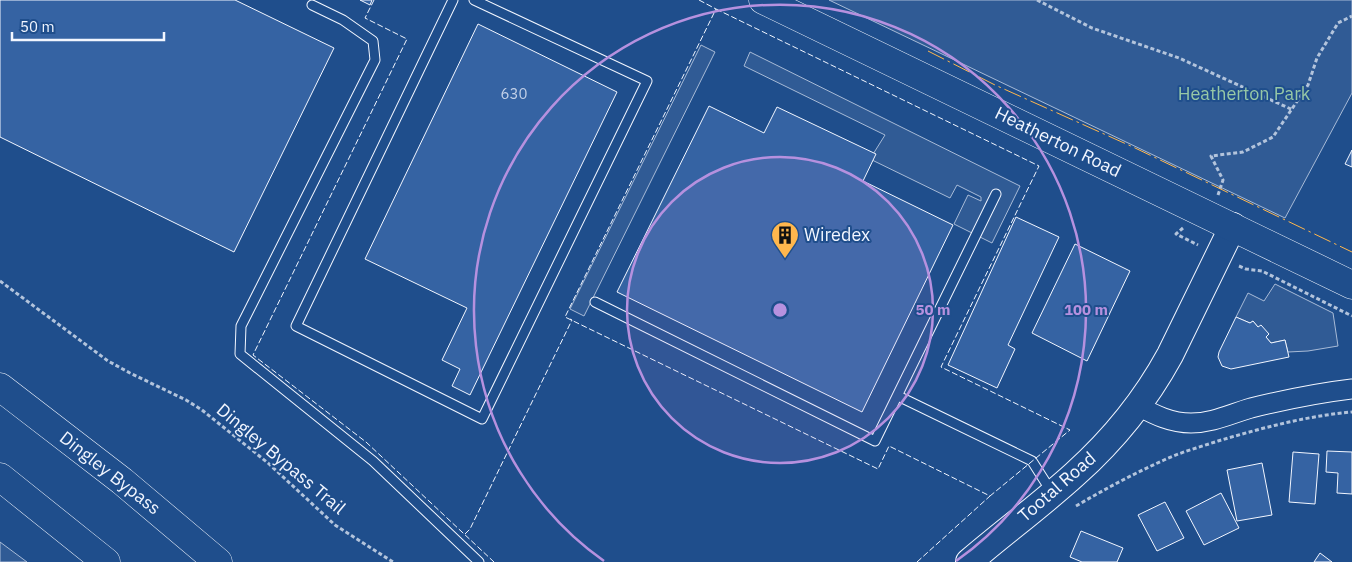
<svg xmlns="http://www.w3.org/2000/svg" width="1352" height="562" viewBox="0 0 1352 562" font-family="'IBM Plex Sans',sans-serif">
<rect width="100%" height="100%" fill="#1f4e8c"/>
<g fill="#305b95" stroke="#a8bbd7">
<polygon points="829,0 1352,0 1352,93 1285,218"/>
<polygon points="701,45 715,52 584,316 570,309"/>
<polygon points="750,52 1020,186 992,243 954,224 968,195 981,201 981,197 957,185 950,198 870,159 885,135 744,66"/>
<polygon points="1275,284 1333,313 1338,346 1308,351 1288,352 1285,340 1271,343 1253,321 1250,323 1236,317 1248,293 1264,301"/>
<polygon points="0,542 27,562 0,562"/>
</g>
<g fill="#3563a3" stroke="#f2f6ff">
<polygon points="0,0 235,0 334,48 234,252 0,137"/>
<polygon points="360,0 372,0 370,5"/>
<polygon points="478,24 617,92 470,395 452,386 460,369 442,360 467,308 365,259"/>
<polygon points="709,106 764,133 777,107 876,154 863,181 953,225 862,412 617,292"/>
<polygon points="1352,150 1352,167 1345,164"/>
<polygon points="1016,217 1059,237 1008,345 1015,349 997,388 948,365"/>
<polygon points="1075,244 1130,271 1087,361 1032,333"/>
<polygon points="1236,317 1250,323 1253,321 1258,327 1261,325 1269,334 1266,337 1271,343 1285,340 1289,357 1231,369 1222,366 1218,357 1219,352"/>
<polygon points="1327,451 1352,452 1352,494 1337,493 1338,473 1326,472"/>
<polygon points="1293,452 1319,454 1315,504 1289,502"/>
<polygon points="1262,463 1272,515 1237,521 1227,470"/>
<polygon points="1221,493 1239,528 1204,545 1186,511"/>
<polygon points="1165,502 1184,538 1157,551 1138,515"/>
<polygon points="1081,531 1123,548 1117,562 1082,562 1070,557"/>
<polygon points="1320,553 1332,562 1314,562"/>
</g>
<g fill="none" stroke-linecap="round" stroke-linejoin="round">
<g stroke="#f2f6ff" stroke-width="11">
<g id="service">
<polyline points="453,0 296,326 482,419 647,81 474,0"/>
<polyline points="312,5 343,20 373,41 375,60 241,326 240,354 373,461 479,562"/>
<polyline points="595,302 875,441 996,194"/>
<polyline points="898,396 1032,461 1051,491"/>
</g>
</g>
<g stroke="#f2f6ff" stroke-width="21">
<path id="minor" d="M1138 406C1155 415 1171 423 1191 423 1213 423 1230 414 1251 408 1284 400 1318 393 1352 389"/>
</g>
<g stroke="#f2f6ff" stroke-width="28">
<path id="secondary" d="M969 562C1004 532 1041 505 1075 474 1113 440 1146 399 1170 355L1233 226"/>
</g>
<g stroke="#f2f6ff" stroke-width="29">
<polyline id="primary" points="763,0 1352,285"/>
</g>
<g stroke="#f2f6ff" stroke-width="29">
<g id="trunk">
<polyline points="0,387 122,481 218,562"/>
<polyline points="0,477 106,562"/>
</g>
</g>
<g stroke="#b3c4dc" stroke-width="3" stroke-dasharray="4 2.5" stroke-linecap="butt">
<polyline points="1037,0 1092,28 1179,58 1293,110"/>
<polyline points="1218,195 1223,180 1211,156 1243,152 1273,137 1308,85 1317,58 1338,23 1352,16"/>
<polyline points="1183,228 1176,234 1198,245"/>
<polyline points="1239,266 1246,269 1262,271 1352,316"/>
<polyline points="0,281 108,361 130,373 186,400 202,410 268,463 335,525 393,562"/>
<path d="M1076 506C1105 489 1133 474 1164 460 1181 452 1200 447 1218 441 1262 428 1306 416 1352 412"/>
</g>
<use href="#service" stroke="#1f4e8c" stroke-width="9"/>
<use href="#minor" stroke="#1f4e8c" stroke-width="19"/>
<use href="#secondary" stroke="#1f4e8c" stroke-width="26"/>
<use href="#primary" stroke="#1f4e8c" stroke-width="28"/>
<use href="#trunk" stroke="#1f4e8c" stroke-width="28"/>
<g stroke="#f2f6ff" stroke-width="1" stroke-dasharray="6 2.5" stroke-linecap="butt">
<polyline points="374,0 365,18 407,39 253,355 366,442 494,562"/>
<polyline points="699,0 716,9"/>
<polygon points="716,9 1039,166 941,367 1070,430 990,496 889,446 878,469 565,317"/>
<polyline points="465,534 470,529 572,320 570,319"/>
<polyline points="917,562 990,496"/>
</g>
<polyline stroke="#ffb74d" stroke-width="1" stroke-dasharray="18 4 2.5 4" stroke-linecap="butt" points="928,51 995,85 1133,147 1352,252"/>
</g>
<circle cx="780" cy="310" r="153" fill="#b691df" fill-opacity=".12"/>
<g fill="none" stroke="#b691df" stroke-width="2.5">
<circle cx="780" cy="310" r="153"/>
<path d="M604 561A306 306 0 1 1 956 561"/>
</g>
<defs>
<g id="building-pin" transform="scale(1.4375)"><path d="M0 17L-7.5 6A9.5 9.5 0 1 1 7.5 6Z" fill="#ffb74d" stroke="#1f4e8c"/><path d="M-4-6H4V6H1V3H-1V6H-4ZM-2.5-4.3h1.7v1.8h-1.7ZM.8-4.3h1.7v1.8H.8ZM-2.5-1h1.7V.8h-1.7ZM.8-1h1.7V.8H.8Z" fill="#111"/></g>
</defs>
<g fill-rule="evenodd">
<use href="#building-pin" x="785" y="235"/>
</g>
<g text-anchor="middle" stroke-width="4" stroke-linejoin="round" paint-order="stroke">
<g font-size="15" fill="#c3d1e8">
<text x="514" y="99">630</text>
</g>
<g font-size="18" fill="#97c8a6" stroke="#1f4e8c">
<text x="1244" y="100">Heatherton Park</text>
</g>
<g font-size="18" fill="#f2f6ff" stroke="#1f4e8c">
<text transform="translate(1058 142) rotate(26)" y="6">Heatherton Road</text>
<text transform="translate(281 459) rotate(40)" y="6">Dingley Bypass Trail</text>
<text transform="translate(110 473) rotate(38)" y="6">Dingley Bypass</text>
<text transform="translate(1057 487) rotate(-41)" y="6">Tootal Road</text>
</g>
<g font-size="18" fill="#f2f6ff" stroke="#1f4e8c" text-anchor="start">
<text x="804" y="241">Wiredex</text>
</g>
</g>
<circle cx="780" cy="310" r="8" fill="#b691df" stroke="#1f4e8c" stroke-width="2.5"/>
<g font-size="15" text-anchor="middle" font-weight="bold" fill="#b691df" stroke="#1f4e8c" stroke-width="4" stroke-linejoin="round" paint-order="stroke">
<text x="933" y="315">50 m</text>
<text x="1086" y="315">100 m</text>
</g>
<path d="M12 32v8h152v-8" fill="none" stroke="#f2f6ff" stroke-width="2.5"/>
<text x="20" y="32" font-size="15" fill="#f2f6ff" stroke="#1f4e8c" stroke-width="4" paint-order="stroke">50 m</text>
</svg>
